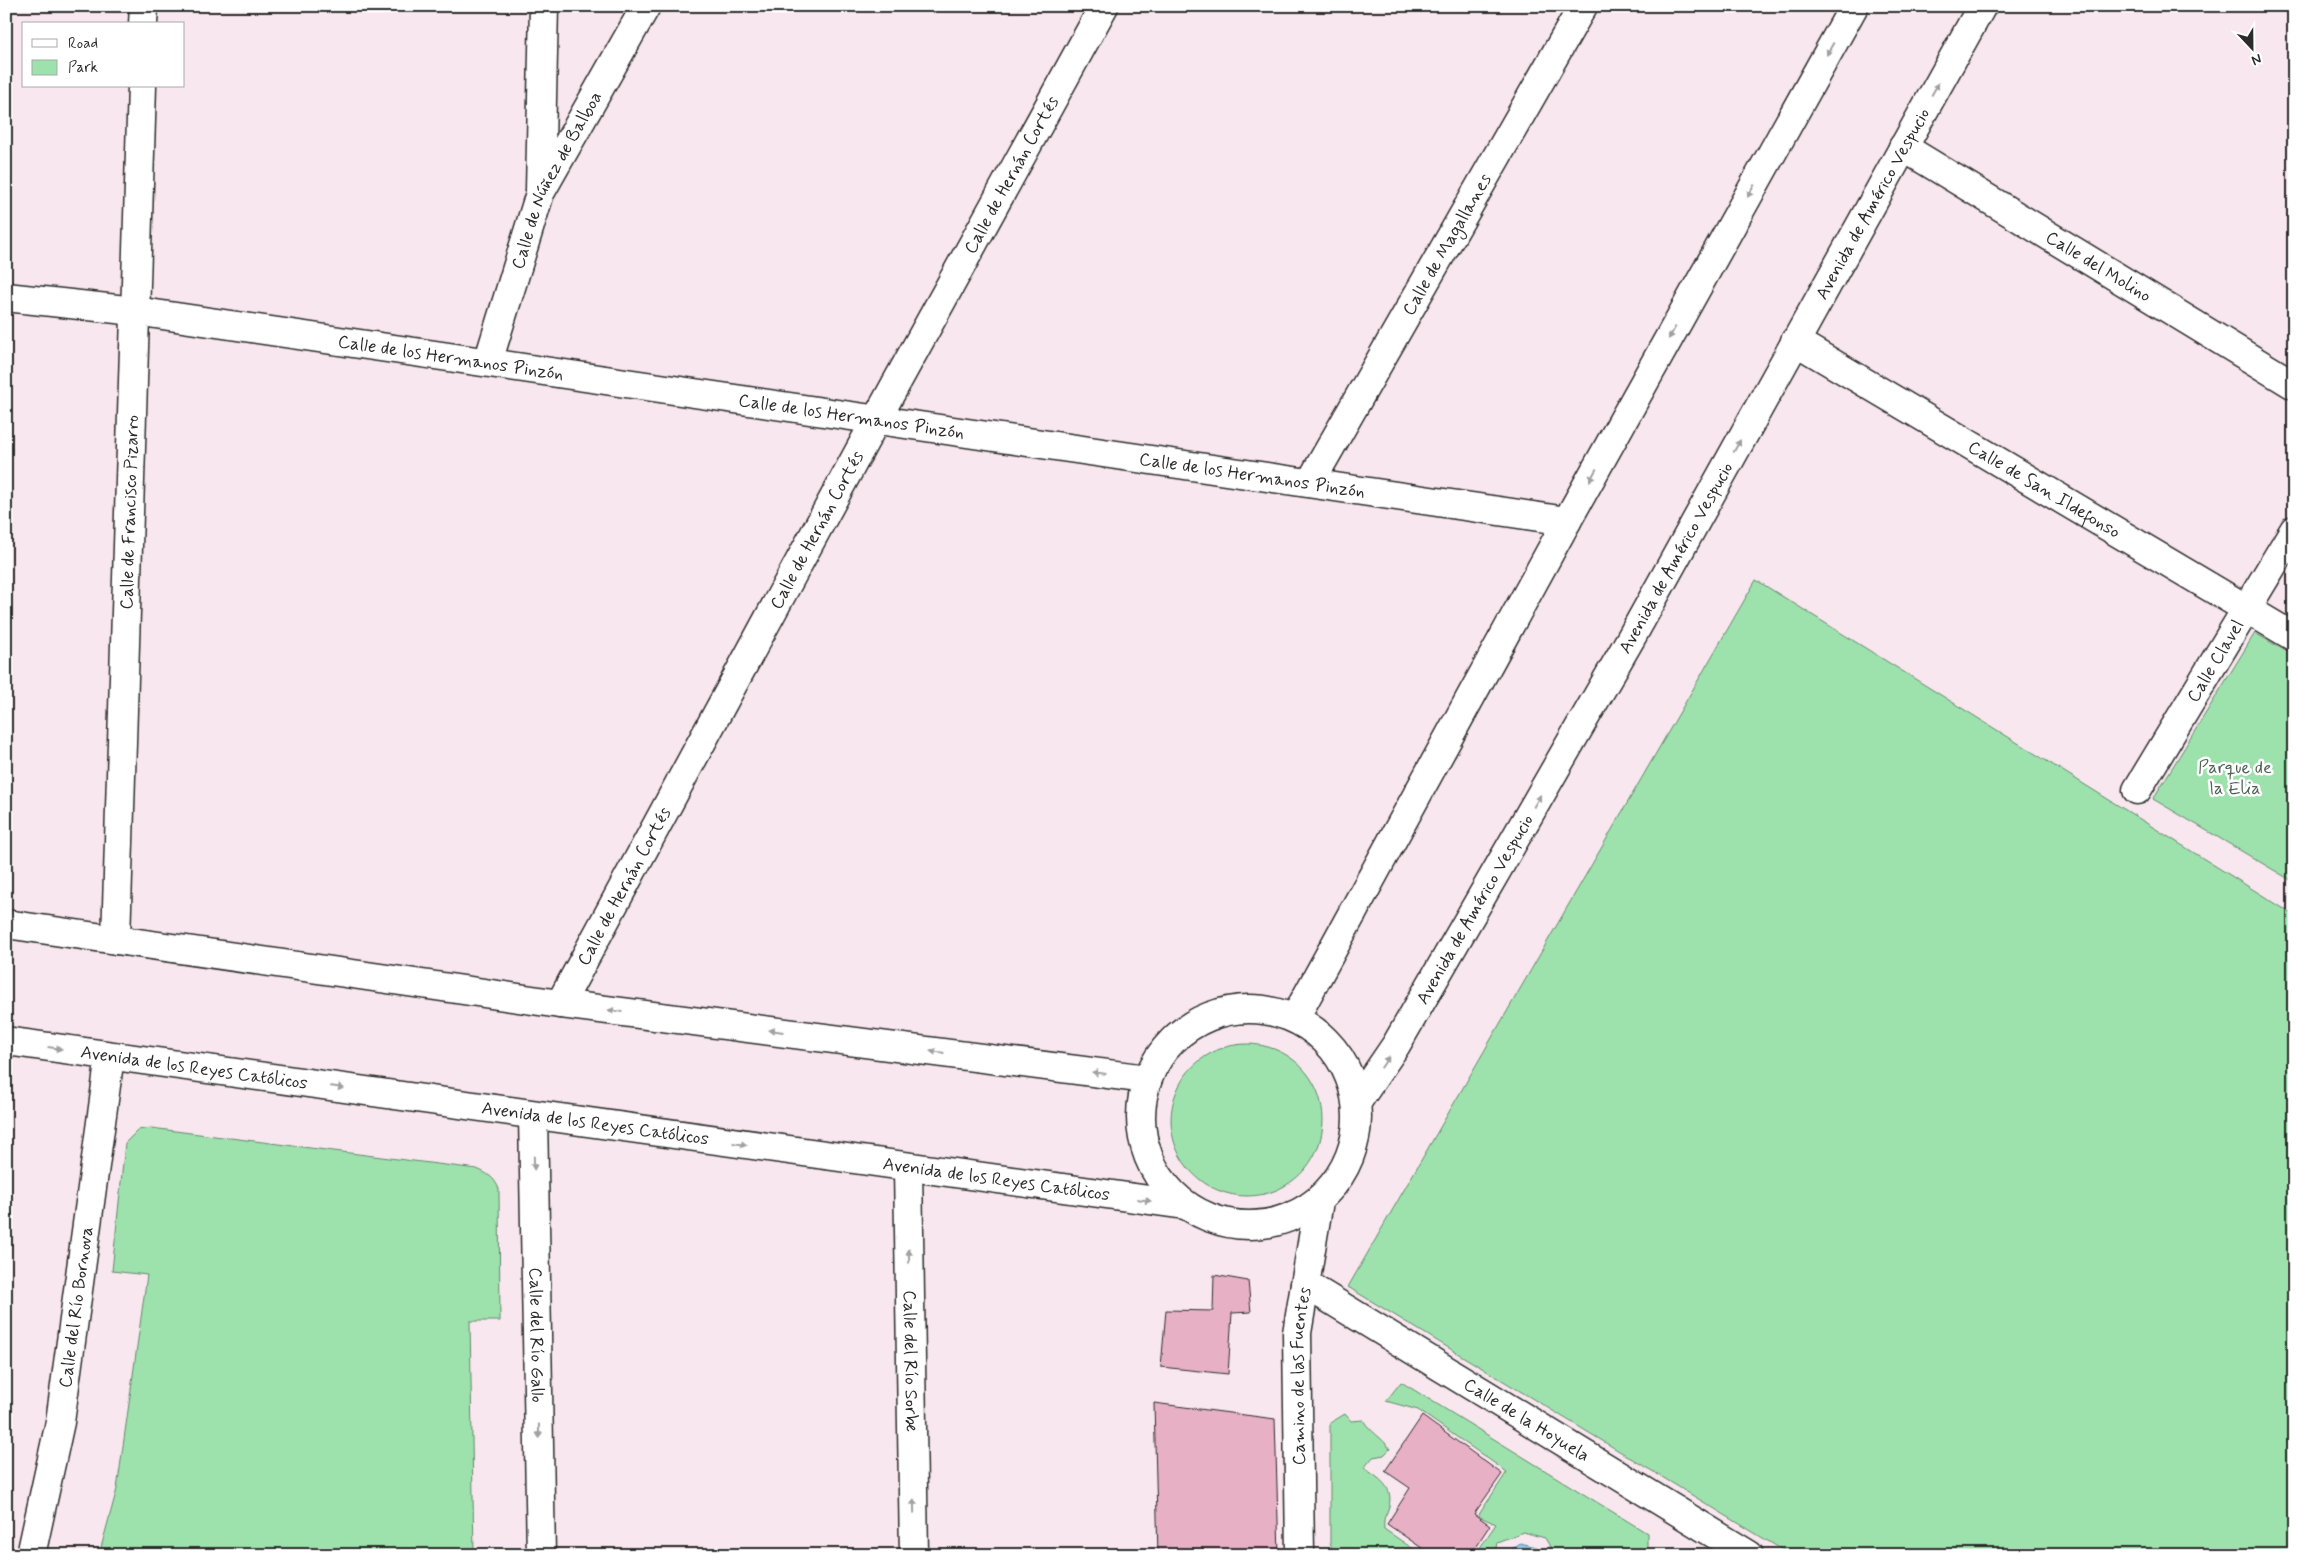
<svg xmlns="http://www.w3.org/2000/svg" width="2300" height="1561" viewBox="0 0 2300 1561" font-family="Mynerve,sans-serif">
<rect width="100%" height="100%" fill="#f8e7ee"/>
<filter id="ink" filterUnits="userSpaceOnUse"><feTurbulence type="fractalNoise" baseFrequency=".02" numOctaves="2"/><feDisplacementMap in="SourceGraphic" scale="10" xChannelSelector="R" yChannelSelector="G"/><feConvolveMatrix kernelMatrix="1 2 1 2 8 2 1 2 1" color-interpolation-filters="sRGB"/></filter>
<g filter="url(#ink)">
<g fill="#9de2ad" stroke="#64866c">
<polygon points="1756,580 2294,915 2294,1555 1791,1555 1348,1287"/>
<polygon points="2255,633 2294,656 2294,882 2153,799"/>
<circle cx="1247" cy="1120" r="76"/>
<path d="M151 1128 477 1169C488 1174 494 1177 499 1189L500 1321H470L474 1555H99L117 1489 147 1275 112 1271 125 1143 138 1130Z"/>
<polygon points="1401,1382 1647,1533 1647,1555 1555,1555 1545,1538 1523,1532 1497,1542 1495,1555 1475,1555 1496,1524 1478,1516 1507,1472 1418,1410 1386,1401"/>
<path d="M1345 1414 1351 1421 1363 1420C1371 1433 1382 1437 1390 1449L1384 1455 1373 1457 1364 1468C1378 1478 1394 1486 1389 1506 1386 1518 1383 1514 1384 1529L1422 1555H1343L1333 1552 1330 1543V1423Z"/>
</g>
<polygon fill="#8fc6ed" stroke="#67889f" points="1520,1543 1537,1547 1543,1555 1510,1555 1512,1549"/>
<g fill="#e8b0c5" stroke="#2b2b2b">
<polygon points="1214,1275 1248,1281 1251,1312 1232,1313 1228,1374 1161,1367 1166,1310 1213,1311"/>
<polygon points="1154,1403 1275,1419 1279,1555 1158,1555"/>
<polygon points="1422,1416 1502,1474 1474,1514 1490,1525 1470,1555 1432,1555 1387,1524 1410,1488 1385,1471"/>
</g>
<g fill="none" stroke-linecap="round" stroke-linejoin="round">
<g stroke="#2b2b2b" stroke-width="31">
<g id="street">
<polyline points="143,24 144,6"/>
<path id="s1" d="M1903 147 2294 385"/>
<polyline points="540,190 544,6"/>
<path id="s2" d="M6 297 135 311 1567 521"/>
<path id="s3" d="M1795 341 2294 637"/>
<path id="s4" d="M488 362 540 193 646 6"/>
<path id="s5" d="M1310 483 1583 6"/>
<path id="s6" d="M2137 790 2294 530"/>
<polyline points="6,924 560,1004 1147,1079"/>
<path id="s7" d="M116 940 142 86"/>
<path id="s8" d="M560 1004 876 420 1104 6"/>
<circle cx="1249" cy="1117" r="108"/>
<polyline points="1295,1018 1567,521 1854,6"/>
<path id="s9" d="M6 1041 1185 1205"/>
<path id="s10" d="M1357 1102 1396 1045 1631 638 1982 6"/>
<path id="s11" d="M533 1115 541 1555"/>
<path id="s12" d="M908 1167 914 1555"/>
<path id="s13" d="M1305 1284 1749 1555"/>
<path id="s14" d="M31 1555 60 1422 110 1056"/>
<path id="s15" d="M1300 1555 1297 1333 1319 1201"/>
</g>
</g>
<use href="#street" stroke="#fff" stroke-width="28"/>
</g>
<defs><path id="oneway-solid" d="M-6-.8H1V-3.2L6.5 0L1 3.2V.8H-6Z" transform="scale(1.25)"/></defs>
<g fill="#a0a0a0">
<use href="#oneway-solid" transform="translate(1830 49) rotate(119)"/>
<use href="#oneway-solid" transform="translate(1935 89) rotate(-61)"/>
<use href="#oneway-solid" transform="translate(1751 191) rotate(119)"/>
<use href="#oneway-solid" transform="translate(1672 333) rotate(119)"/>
<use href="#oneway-solid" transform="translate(1737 446) rotate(-61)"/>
<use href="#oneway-solid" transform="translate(1593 475) rotate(119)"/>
<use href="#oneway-solid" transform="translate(1537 801) rotate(-60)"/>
<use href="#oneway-solid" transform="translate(615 1011) rotate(-173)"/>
<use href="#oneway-solid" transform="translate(776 1031) rotate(-173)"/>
<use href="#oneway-solid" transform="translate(55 1048) rotate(8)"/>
<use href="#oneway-solid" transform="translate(937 1052) rotate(-173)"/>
<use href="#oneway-solid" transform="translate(1385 1062) rotate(-56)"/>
<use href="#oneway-solid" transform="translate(1099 1073) rotate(-173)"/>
<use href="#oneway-solid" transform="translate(337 1087) rotate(8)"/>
<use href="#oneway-solid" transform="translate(740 1144) rotate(8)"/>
<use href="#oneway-solid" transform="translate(534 1163) rotate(89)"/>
<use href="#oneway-solid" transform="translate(1144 1200) rotate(8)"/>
<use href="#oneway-solid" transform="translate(909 1256) rotate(-91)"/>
<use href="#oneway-solid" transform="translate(539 1431) rotate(89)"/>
<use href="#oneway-solid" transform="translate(914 1506) rotate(-91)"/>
</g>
</g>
<g text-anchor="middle" stroke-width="5" stroke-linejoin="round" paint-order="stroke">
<g font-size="18" fill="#2b2b2b" stroke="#fff">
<text dy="6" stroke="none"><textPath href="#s8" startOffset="944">Calle de Hernán Cortés</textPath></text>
<text dy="6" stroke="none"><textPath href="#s4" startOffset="195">Calle de Núñez de Balboa</textPath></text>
<text dy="6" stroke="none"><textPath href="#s10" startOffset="1036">Avenida de Américo Vespucio</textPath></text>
<text dy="6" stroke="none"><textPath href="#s5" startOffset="275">Calle de Magallanes</textPath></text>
<text dy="6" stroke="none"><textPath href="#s1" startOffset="229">Calle del Molino</textPath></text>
<text dy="6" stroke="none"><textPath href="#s2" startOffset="449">Calle de los Hermanos Pinzón</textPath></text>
<text dy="6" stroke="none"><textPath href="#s2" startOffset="854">Calle de los Hermanos Pinzón</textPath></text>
<text dy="6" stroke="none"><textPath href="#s2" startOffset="1259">Calle de los Hermanos Pinzón</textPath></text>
<text dy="6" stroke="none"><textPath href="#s3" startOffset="290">Calle de San Ildefonso</textPath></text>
<text dy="6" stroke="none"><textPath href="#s7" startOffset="428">Calle de Francisco Pizarro</textPath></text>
<text dy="6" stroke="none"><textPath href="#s8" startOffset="539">Calle de Hernán Cortés</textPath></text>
<text dy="6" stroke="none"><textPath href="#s10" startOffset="631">Avenida de Américo Vespucio</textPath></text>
<text dy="6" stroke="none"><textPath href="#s6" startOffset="151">Calle Clavel</textPath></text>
<text dy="6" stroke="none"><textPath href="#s8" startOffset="134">Calle de Hernán Cortés</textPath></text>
<text dy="6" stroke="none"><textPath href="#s10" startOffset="226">Avenida de Américo Vespucio</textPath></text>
<text dy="6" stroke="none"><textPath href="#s9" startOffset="190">Avenida de los Reyes Católicos</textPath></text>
<text dy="6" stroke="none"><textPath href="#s9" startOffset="595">Avenida de los Reyes Católicos</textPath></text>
<text dy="6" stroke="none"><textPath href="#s9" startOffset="1000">Avenida de los Reyes Católicos</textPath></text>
<text dy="6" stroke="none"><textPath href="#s14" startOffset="252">Calle del Río Bornova</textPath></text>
<text dy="6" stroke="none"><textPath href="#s11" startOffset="220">Calle del Río Gallo</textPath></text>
<text dy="6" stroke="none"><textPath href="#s12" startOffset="194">Calle del Río Sorbe</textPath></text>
<text dy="6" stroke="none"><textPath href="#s15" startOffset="179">Camino de las Fuentes</textPath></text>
<text dy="6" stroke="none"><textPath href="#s13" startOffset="260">Calle de la Hoyuela</textPath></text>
</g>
<g font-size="18" fill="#4d6252" stroke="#fff">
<text x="2235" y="773">Parque de<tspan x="2235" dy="21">la Elia</tspan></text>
</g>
</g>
<rect width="2300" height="1561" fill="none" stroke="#fff" stroke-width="25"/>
<rect x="12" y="12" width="2275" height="1536" fill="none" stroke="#2b2b2b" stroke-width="2" filter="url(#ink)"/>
<rect x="22" y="22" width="162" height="65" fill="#ffffff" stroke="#aaaaaa"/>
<rect x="32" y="39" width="25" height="8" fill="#ffffff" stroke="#aaaaaa"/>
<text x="68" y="48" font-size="15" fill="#2b2b2b">Road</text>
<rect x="32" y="60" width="25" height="15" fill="#9de2ad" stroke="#aaaaaa"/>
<text x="68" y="72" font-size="15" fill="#2b2b2b">Park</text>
<g transform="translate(2252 48) rotate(158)" stroke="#ffffff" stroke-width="4" paint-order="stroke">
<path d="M0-4L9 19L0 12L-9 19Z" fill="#2b2b2b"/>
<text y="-8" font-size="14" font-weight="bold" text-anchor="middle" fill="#2b2b2b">N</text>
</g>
</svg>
